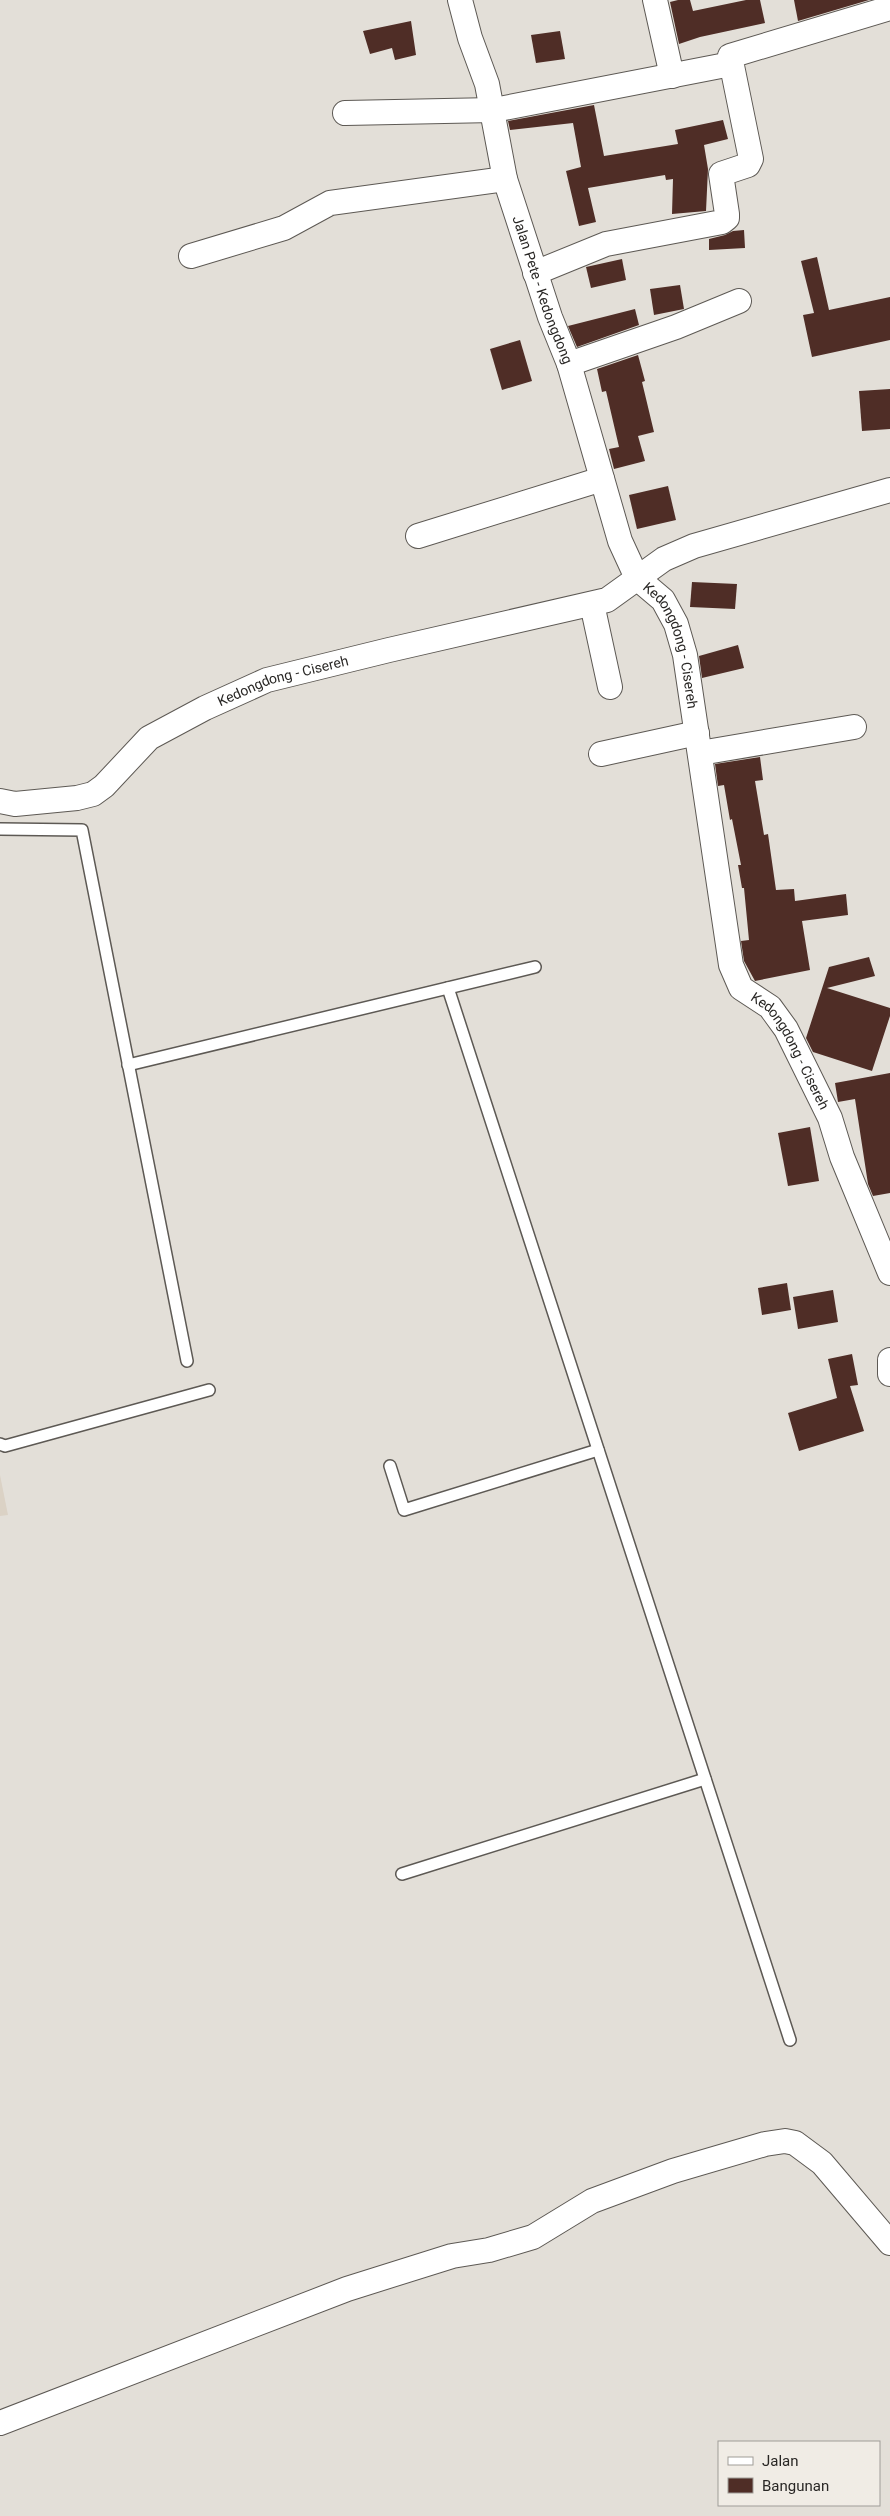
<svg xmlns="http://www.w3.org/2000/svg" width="890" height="2516" viewBox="0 0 890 2516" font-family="Roboto,sans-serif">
<rect width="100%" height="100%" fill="#e3dfd8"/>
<polygon fill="#dbd2c5" points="0,1475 8,1515 0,1516"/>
<g fill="#4f2d26">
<polygon points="678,0 690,0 693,11 746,0 760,0 765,23 700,37 679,44 670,2"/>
<polygon points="794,0 869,0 798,21"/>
<polygon points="411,21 416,55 395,60 392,48 370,54 363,31"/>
<polygon points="560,31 565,59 536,63 531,35"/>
<polygon points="594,105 604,156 678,144 675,130 723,120 728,139 704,145 708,169 706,211 672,214 673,179 666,180 665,175 588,188 596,222 579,226 566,171 581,167 573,123 510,130 508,121"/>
<polygon points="744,230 745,248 709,250 709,239 725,235 733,231"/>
<polygon points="817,257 829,310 890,297 890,340 812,357 803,315 814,313 801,261"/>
<polygon points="622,259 626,280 591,288 586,267"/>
<polygon points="680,285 684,309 654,315 650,289"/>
<polygon points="635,309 639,325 577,347 568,326"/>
<polygon points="520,340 532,381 502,390 490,349"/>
<polygon points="638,355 645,381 642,382 654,432 638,436 645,461 614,469 609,449 619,447 606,391 602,392 597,369"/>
<polygon points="890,389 890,429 862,431 859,391"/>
<polygon points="668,486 676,520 637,529 629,495"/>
<polygon points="692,582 737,584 735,609 690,607"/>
<polygon points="738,645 744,668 702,678 699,656"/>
<polygon points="760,757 763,780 755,781 764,835 768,834 776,890 794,889 795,901 846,894 848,915 802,921 810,970 755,981 744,961 741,941 749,940 744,888 742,888 738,865 741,865 732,819 730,820 724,785 718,786 715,764"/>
<polygon points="869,957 875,976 827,988 890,1008 890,1016 872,1071 813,1052 806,1038 829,967"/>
<polygon points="890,1073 890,1193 873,1196 868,1184 855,1099 838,1102 835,1083"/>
<polygon points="810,1127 819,1181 788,1186 778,1133"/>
<polygon points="787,1283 791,1310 762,1315 758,1288"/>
<polygon points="833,1290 838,1322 798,1329 793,1297"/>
<polygon points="852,1354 858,1385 850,1386 864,1431 799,1451 788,1413 837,1398 828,1359"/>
</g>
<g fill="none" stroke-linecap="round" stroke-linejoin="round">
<g stroke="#5d5954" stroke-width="14">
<g id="lane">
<polyline points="0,829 82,830 187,1361"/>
<polyline points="448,988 790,2040"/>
<polyline points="128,1065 535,967"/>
<polyline points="0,1444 5,1446 209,1390"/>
<polyline points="390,1466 404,1510 598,1450"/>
<polyline points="402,1874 705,1779"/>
</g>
</g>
<g stroke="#5d5954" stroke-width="26">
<g id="street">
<path id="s1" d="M460 0 470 38 487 84 505 179 550 317 569 364 620 541 637 578 663 600 676 624 685 655 731 965 741 988 770 1007 786 1029 830 1118 842 1157 890 1273"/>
<polyline points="655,0 672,76"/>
<polyline points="345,113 494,110 731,64"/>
<polyline points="191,256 284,228 330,203 505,179"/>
<polyline points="535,273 606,244 722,222 727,218 727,214 721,174 748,165 751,159 730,56 890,8"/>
<polyline points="569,364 676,327 739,301"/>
<polyline points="418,536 602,479"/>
<polyline points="592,604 610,687"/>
<polyline points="700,753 854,727"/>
<polyline points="601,754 697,733"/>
<path id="s2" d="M0 801 15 804 77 798 93 794 104 786 149 738 205 708 267 680 389 650 607 600 664 559 694 546 890 490"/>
<polyline points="890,1360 890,1374"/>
<polyline points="0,2423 347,2289 452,2256 489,2250 533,2237 592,2201 673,2171 765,2144 785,2141 795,2143 822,2163 890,2243"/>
</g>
</g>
<use href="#lane" stroke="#fff" stroke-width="11"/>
<use href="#street" stroke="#fff" stroke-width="24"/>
</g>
<g text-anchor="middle" stroke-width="5" stroke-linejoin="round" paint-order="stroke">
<g font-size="14" fill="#292725" stroke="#f0ece5">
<text dy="5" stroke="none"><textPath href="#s1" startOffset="302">Jalan Pete - Kedongdong</textPath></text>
<text dy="5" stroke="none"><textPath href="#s1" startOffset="685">Kedongdong - Cisereh</textPath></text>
<text dy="5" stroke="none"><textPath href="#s2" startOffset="320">Kedongdong - Cisereh</textPath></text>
<text dy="5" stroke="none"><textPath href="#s1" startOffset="1120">Kedongdong - Cisereh</textPath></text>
</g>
</g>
<rect x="718" y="2441" width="162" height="65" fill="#f0ece5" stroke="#a09d98"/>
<rect x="728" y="2457" width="25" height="8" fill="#ffffff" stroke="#a09d98"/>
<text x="762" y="2466" font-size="15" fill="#292725">Jalan</text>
<rect x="728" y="2478" width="25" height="15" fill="#4f2d26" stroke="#a09d98"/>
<text x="762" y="2491" font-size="15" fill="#292725">Bangunan</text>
</svg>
